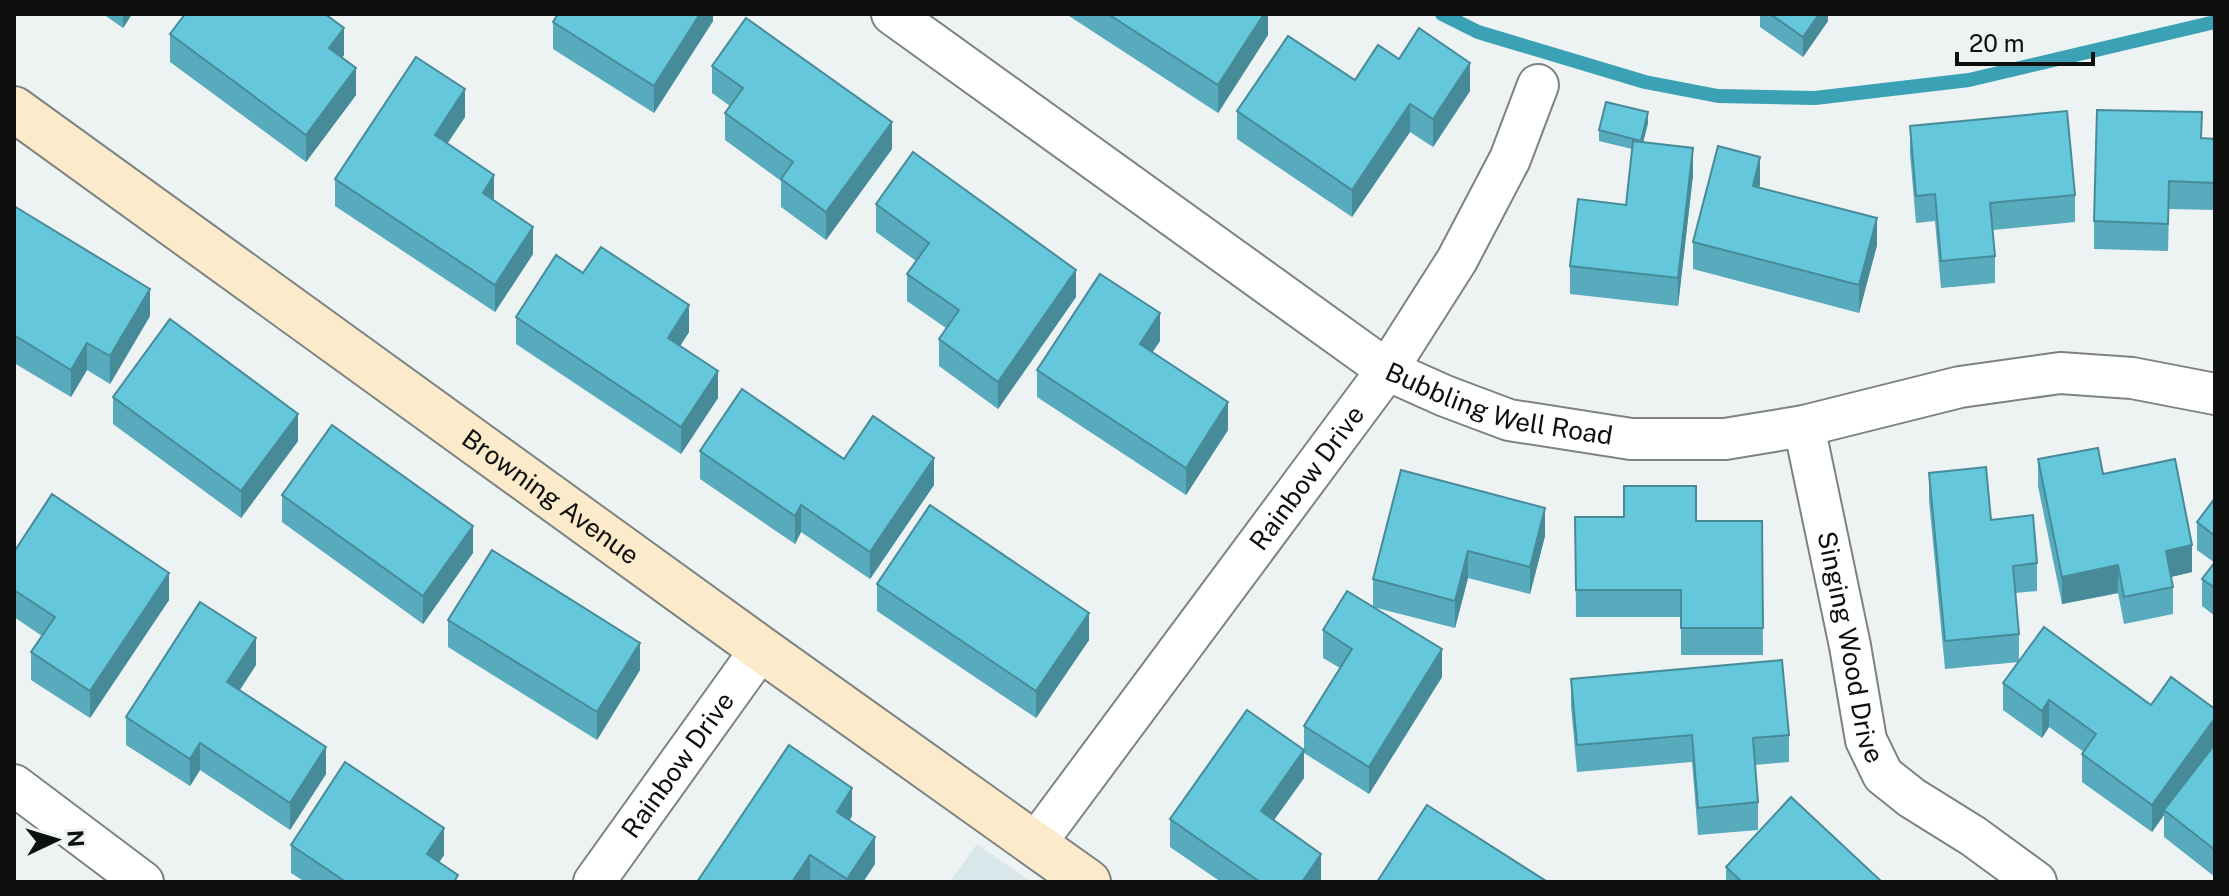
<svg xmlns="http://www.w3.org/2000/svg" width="2229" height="896" viewBox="0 0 2229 896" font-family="'Public Sans',sans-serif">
<rect width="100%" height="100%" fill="#edf2f3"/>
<polygon fill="#d9e7ea" points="977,844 1031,882 950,882"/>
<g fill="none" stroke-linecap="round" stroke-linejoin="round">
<polyline stroke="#3ba1b5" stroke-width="14" points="1442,14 1478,32 1645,82 1718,96 1815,98 1969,80 2215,22"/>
<g stroke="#7d8283" stroke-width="44">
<g id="street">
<path id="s1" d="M892 14 1387 370 1445 396 1509 420 1631 439H1725L1804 426 1960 387 2060 373 2132 378 2215 394"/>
<path id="s2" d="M1804 426 1850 646 1866 740 1883 775 1912 798 1973 836 2036 882"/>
<polyline points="14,785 143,882"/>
<path id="s3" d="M1035 844 1387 370 1457 260 1510 159 1538 85"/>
<path id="s4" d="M594 882 761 649"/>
</g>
</g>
<g stroke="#7d8283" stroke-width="48">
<g id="secondary">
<path id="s5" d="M14 109 761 649 1088 882"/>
</g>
</g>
<use href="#street" stroke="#fff" stroke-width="40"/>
<use href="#secondary" stroke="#fcebca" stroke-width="44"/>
</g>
<g fill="#57abbc">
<polygon points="103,14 132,14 123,28"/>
<polygon points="713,14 713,21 654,113 553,49 553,22"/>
<polygon points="1066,14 1268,14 1268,35 1218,113"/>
<polygon points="1760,14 1828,14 1828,21 1803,57 1760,27"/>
<polygon points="170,34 344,55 342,58 356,95 306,162 170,62"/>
<polygon points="1399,59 1470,91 1433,147 1410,132 1352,217 1237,139 1237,111 1355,80"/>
<polygon points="712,66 892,149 826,240 781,207 781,181 725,140 725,113 730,106 712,93"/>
<polygon points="465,117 447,144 494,201 533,254 495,312 335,206 335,179"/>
<polygon points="1648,123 1643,142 1693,175 1678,306 1570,294 1570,266 1626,205 1632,149 1599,141 1599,130"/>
<polygon points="1910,126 2075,195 2075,222 1993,230 1995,256 1995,283 1941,288 1935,221 1916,223 1910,154"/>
<polygon points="2215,139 2215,210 2169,209 2168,251 2094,249 2094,221"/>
<polygon points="1760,184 1759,187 1877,245 1859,313 1693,269 1693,242"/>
<polygon points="876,204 1076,297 998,409 939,366 939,339 946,328 907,301 907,274 916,261 876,232"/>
<polygon points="14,206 150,316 110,384 87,370 71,397 14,363"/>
<polygon points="583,273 689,332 680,346 718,398 681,454 516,344 516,317"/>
<polygon points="1160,341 1152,352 1228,430 1186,495 1037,397 1037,370"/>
<polygon points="113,397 298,441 241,518 113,424"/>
<polygon points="700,451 844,459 934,485 870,579 801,532 795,544 700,479"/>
<polygon points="2038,459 2103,474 2192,572 2171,577 2173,587 2173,614 2124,624 2118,593 2062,604 2038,486"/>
<polygon points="1401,470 1545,536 1530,594 1468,578 1455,628 1373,607 1373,579"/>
<polygon points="1929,473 1991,520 2037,563 2037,591 2015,593 2019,634 2019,662 1945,669 1929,500"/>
<polygon points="282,495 473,553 423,624 282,522"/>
<polygon points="2215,498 2215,616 2202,606 2202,579 2215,563 2197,550 2197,522"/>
<polygon points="1575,517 1696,521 1762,521 1763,655 1681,655 1681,617 1576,617"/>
<polygon points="14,552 169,600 90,718 31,680 31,652 42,636 14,617"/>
<polygon points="877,584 1089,640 1036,718 877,611"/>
<polygon points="448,620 640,670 597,740 448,647"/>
<polygon points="1323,630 1442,677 1369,794 1304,753 1304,726 1340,668 1323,658"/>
<polygon points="256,665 240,690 326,774 290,830 200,770 190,786 126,745 126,717"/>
<polygon points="1571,679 1789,735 1789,762 1755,765 1758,802 1758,830 1698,835 1692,762 1577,772 1571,706"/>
<polygon points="2003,683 2151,705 2215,709 2215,877 2164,837 2164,815 2152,832 2082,782 2082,754 2084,752 2049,727 2042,738 2003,710"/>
<polygon points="1304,778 1274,820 1321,881 1321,882 1221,882 1170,847 1170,819"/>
<polygon points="852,816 850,820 875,864 863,882 697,882"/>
<polygon points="291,845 444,855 439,862 458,882 305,882 291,873"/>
<polygon points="1726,867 1882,882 1726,882"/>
</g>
<g fill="#478b99">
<polygon points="123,14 132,14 123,28"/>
<polygon points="700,14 713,14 713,21 654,113 654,86"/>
<polygon points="1264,14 1268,14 1268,35 1218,113 1218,85"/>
<polygon points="1819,14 1828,14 1828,21 1803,57 1803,37"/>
<polygon points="344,28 344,55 329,75 329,48"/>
<polygon points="1470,63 1470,91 1433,147 1433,119"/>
<polygon points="356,68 356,95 306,162 306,135"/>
<polygon points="465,89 465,117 435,162 435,135"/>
<polygon points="1410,104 1410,132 1352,217 1352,190"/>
<polygon points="1648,112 1648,123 1641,151 1641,141"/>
<polygon points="892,122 892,149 826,240 826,212"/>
<polygon points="1693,148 1693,175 1678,306 1678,278"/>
<polygon points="1760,157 1760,184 1753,213 1753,186"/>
<polygon points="494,175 494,203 483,193"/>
<polygon points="1877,218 1877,245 1859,313 1859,285"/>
<polygon points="533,227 533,254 495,312 495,285"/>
<polygon points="1076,270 1076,297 998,409 998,382"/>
<polygon points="150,289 150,316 110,384 110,356"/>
<polygon points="689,305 689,332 668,365 668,338"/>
<polygon points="1160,313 1160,341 1140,371 1140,344"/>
<polygon points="87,343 87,370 71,397 71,370"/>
<polygon points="718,371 718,398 681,454 681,427"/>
<polygon points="1228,402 1228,430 1186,495 1186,468"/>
<polygon points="298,414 298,441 241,518 241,491"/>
<polygon points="934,458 934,485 870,579 870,552"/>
<polygon points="801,505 801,532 795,544 795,516"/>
<polygon points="1545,508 1545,536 1530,594 1530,567"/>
<polygon points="473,526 473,553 423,624 423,596"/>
<polygon points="2192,545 2192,572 2166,578 2166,551"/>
<polygon points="1468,551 1468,578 1455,628 1455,601"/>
<polygon points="2118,565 2118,593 2062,604 2062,577"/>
<polygon points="169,573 169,600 90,718 90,691"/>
<polygon points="1089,613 1089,640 1036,718 1036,691"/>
<polygon points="256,638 256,665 227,709 227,682"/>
<polygon points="640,643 640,670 597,740 597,712"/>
<polygon points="1442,649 1442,677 1369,794 1369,767"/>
<polygon points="2049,700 2049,727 2042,738 2042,711"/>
<polygon points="2215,718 2215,746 2164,810 2164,815 2152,832 2152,805"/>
<polygon points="200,743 200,770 190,786 190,759"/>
<polygon points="326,747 326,774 290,830 290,803"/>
<polygon points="1304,750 1304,778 1261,838 1261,811"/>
<polygon points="852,788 852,816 837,839 837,812"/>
<polygon points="444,828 444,855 427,881 427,854"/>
<polygon points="875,837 875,864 863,882 847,882 847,879"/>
<polygon points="1321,854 1321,882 1302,882"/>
<polygon points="810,855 810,882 792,882"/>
</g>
<g fill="#65c7db" stroke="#478b99" stroke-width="2">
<polygon points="185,14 325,14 344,28 329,48 356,68 306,135 170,34"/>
<polygon points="558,14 700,14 654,86 553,22"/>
<polygon points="1108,14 1264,14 1218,85"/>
<polygon points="1770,14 1819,14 1803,37"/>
<polygon points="746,18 892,122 826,212 781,179 793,162 725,113 743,88 712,66"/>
<polygon points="1419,28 1470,63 1433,119 1410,104 1352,190 1237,111 1288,36 1355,80 1378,45 1399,59"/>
<polygon points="416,57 465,89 435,135 494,175 483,193 533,227 495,285 335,179"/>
<polygon points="1606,102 1648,112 1641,141 1599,130"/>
<polygon points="2097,110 2202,112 2201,138 2215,139 2215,183 2169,181 2168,224 2094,221"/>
<polygon points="2067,111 2075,195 1990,203 1995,256 1941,261 1935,194 1916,196 1910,126"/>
<polygon points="1633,141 1693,148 1678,278 1570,266 1578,199 1626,205"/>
<polygon points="1718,146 1760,157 1753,186 1877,218 1859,285 1693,242"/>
<polygon points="913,152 1076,270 998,382 939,339 959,310 907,274 929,243 876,204"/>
<polygon points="14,206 150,289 110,356 87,343 71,370 14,335"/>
<polygon points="601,247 689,305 668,338 718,371 681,427 516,317 556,255 583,273"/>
<polygon points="1100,274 1160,313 1140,344 1228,402 1186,468 1037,370"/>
<polygon points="170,319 298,414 241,491 113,397"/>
<polygon points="742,389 844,459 873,416 934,458 870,552 801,505 795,516 700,451"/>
<polygon points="332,425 473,526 423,596 282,495"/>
<polygon points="2098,448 2103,474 2175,459 2192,545 2166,551 2173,587 2124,597 2118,565 2062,577 2038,459"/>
<polygon points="1986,467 1991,520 2033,515 2037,563 2013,566 2019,634 1945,641 1929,473"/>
<polygon points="1401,470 1545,508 1530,567 1468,551 1455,601 1373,579"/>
<polygon points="1624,486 1696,486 1696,521 1762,521 1763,628 1681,628 1681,590 1576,590 1575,517 1624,517"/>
<polygon points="52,494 169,573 90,691 31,652 55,617 14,590 14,552"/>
<polygon points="2215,498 2215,536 2197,522"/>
<polygon points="930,505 1089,613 1036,691 877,584"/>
<polygon points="492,550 640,643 597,712 448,620"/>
<polygon points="2215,562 2215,588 2202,579"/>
<polygon points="1347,591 1442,649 1369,767 1304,726 1352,649 1323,630"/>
<polygon points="200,602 256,638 227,682 326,747 290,803 200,743 190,759 126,717"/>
<polygon points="2044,627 2151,705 2171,677 2215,709 2215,718 2152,805 2082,754 2096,734 2049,700 2042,711 2003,683"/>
<polygon points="1782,660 1789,735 1753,738 1758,802 1698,808 1692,735 1577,745 1571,679"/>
<polygon points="1247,710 1304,750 1261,811 1321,854 1302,882 1260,882 1170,819"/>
<polygon points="2215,744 2215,850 2164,810"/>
<polygon points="789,745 852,788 837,812 875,837 847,879 810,855 792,882 697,882"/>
<polygon points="345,762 444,828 427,854 458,875 454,882 346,882 291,845"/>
<polygon points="1791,797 1882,882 1742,882 1726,867"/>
<polygon points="1427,805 1546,881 1545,882 1377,882"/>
</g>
<g text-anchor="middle" stroke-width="7" stroke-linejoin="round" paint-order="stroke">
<g font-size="26" fill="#0e1010" stroke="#edf2f3">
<text dy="9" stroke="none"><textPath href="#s1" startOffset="728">Bubbling Well Road</textPath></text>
<text dy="9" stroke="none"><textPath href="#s3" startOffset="456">Rainbow Drive</textPath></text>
<text dy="9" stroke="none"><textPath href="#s5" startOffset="662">Browning Avenue</textPath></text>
<text dy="9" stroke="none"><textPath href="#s2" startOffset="226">Singing Wood Drive</textPath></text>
<text dy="9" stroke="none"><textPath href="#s4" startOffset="144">Rainbow Drive</textPath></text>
</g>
</g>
<rect width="2229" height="896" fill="none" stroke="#0e1010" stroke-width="32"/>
<g transform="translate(56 840) rotate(86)" stroke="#edf2f3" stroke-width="6" paint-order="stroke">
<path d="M0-6L14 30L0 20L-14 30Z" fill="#0e1010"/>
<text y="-12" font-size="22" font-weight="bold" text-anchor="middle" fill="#0e1010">N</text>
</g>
<path d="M1957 52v12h136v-12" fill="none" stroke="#0e1010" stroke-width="4"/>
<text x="1969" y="52" font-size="24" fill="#0e1010" stroke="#edf2f3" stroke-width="6" paint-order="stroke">20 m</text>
</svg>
